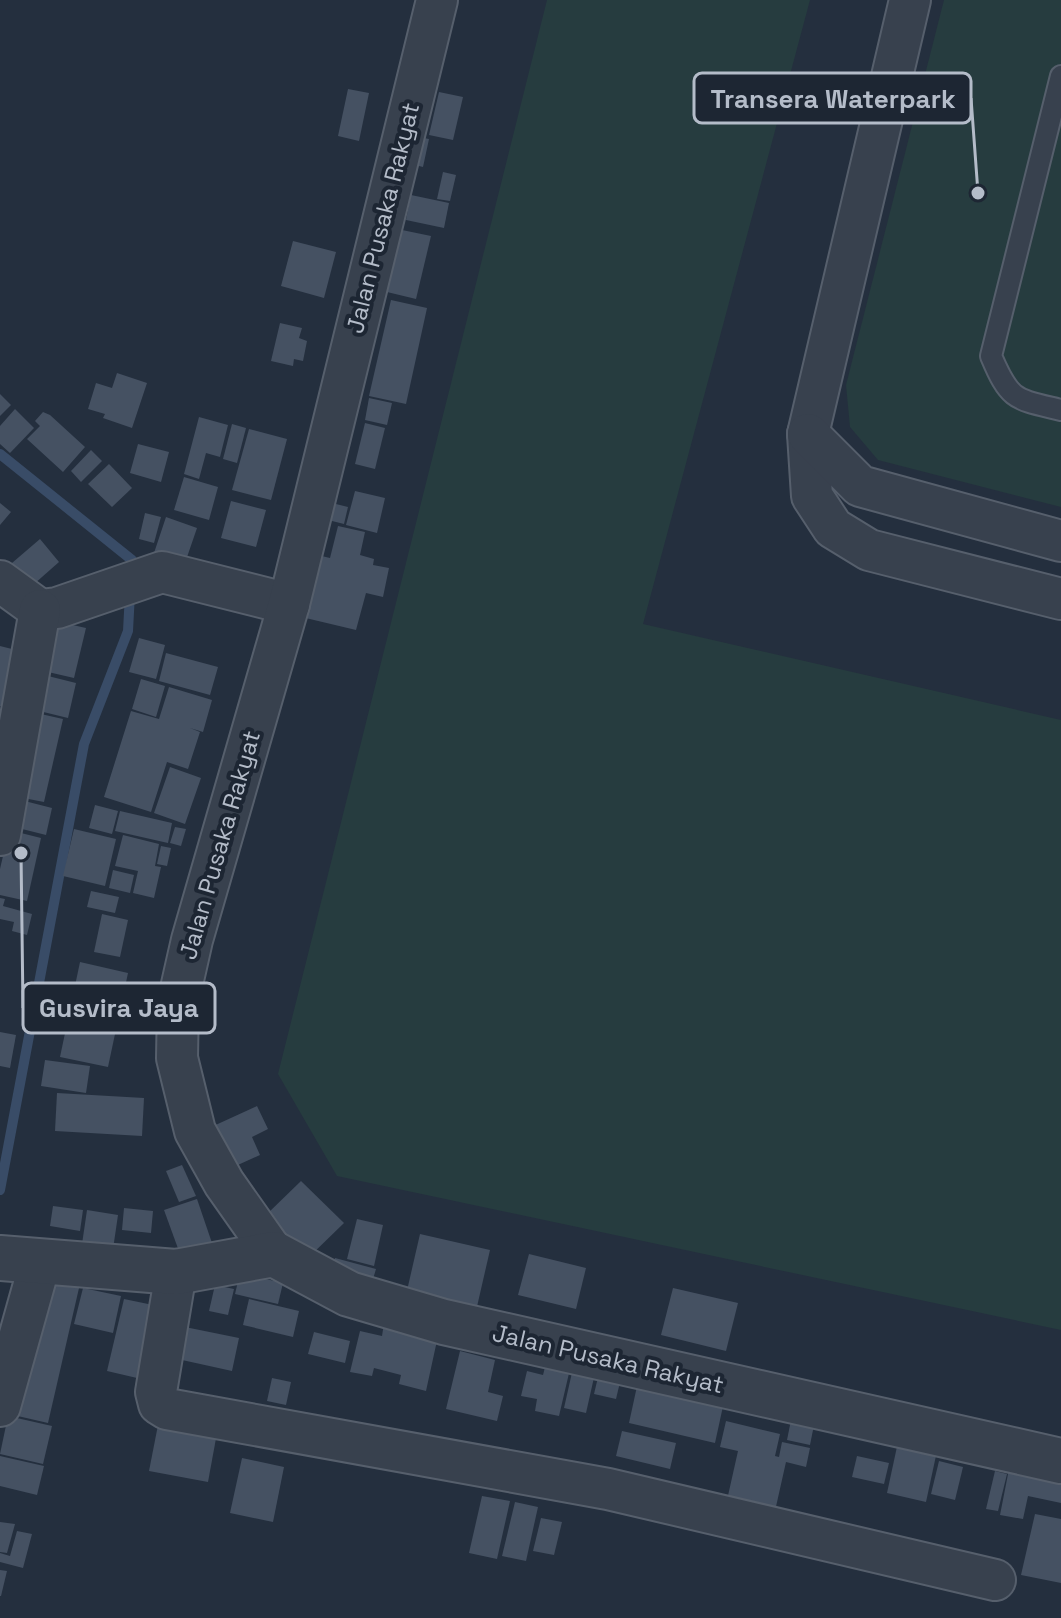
<svg xmlns="http://www.w3.org/2000/svg" width="1061" height="1618" viewBox="0 0 1061 1618" font-family="'Space Grotesk',sans-serif">
<rect width="100%" height="100%" fill="#242f3e"/>
<g fill="#263c3f">
<polygon points="547,0 810,0 643,624 1061,720 1061,1330 337,1176 278,1074"/>
<polygon points="944,0 1061,0 1061,507 878,460 850,427 846,385"/>
</g>
<g fill="none" stroke-linecap="round" stroke-linejoin="round">
<g stroke="#394c67" stroke-width="10">
<polyline points="0,454 132,560 131,573"/>
<polyline points="0,1190 84,744 128,631 130,593"/>
</g>
</g>
<g fill="#455162">
<polygon points="348,89 369,93 359,141 338,136"/>
<polygon points="439,92 463,97 453,140 429,135"/>
<polygon points="413,136 429,139 423,167 407,163"/>
<polygon points="443,172 456,175 450,201 437,199"/>
<polygon points="411,195 449,203 444,228 406,220"/>
<polygon points="402,230 431,236 416,299 387,292"/>
<polygon points="293,241 336,252 324,298 281,286"/>
<polygon points="391,300 427,308 406,404 369,396"/>
<polygon points="280,323 302,328 299,338 307,341 303,361 294,359 293,366 271,361"/>
<polygon points="117,373 147,383 132,428 103,418 105,414 88,409 96,383 112,388"/>
<polygon points="0,394 11,405 0,416"/>
<polygon points="369,398 392,403 387,425 365,420"/>
<polygon points="15,409 34,428 10,453 0,444 0,426"/>
<polygon points="43,412 50,415 85,447 63,472 27,439 40,426 35,421"/>
<polygon points="199,417 228,425 220,457 206,453 199,479 184,474"/>
<polygon points="365,423 385,428 375,469 355,464"/>
<polygon points="232,424 246,428 237,463 223,459"/>
<polygon points="249,429 287,439 271,500 232,490"/>
<polygon points="138,444 169,452 161,482 130,473"/>
<polygon points="91,450 102,461 81,482 71,471"/>
<polygon points="109,464 132,488 112,507 88,484"/>
<polygon points="184,477 218,487 209,520 174,510"/>
<polygon points="355,491 385,498 377,533 346,525"/>
<polygon points="231,501 266,510 256,547 221,538"/>
<polygon points="328,502 348,507 344,524 324,519"/>
<polygon points="0,503 11,512 0,525"/>
<polygon points="145,513 161,517 154,543 139,539"/>
<polygon points="166,517 197,528 185,563 154,553"/>
<polygon points="338,526 365,532 360,555 374,559 373,565 389,568 383,597 366,593 356,630 293,615 305,552 330,558"/>
<polygon points="40,539 59,562 25,592 5,569"/>
<polygon points="46,619 86,628 74,678 35,669"/>
<polygon points="139,638 165,645 156,679 129,672"/>
<polygon points="0,646 16,650 1,706 0,706"/>
<polygon points="166,653 218,667 210,695 159,681"/>
<polygon points="36,673 76,683 68,718 27,708"/>
<polygon points="141,679 165,686 156,717 132,709"/>
<polygon points="169,687 212,700 203,732 190,728 200,732 188,769 167,762 151,812 104,797 131,711 159,719"/>
<polygon points="32,712 63,719 44,802 13,796"/>
<polygon points="170,767 201,778 185,824 154,813"/>
<polygon points="9,797 52,808 46,835 2,824"/>
<polygon points="95,805 118,811 112,834 89,828"/>
<polygon points="120,811 172,823 168,843 115,831"/>
<polygon points="175,827 186,829 181,846 170,843"/>
<polygon points="74,829 116,839 105,886 63,876"/>
<polygon points="9,830 41,838 27,901 0,895 0,869"/>
<polygon points="123,835 159,844 155,866 161,867 154,898 133,893 138,871 115,866"/>
<polygon points="161,846 171,848 167,866 157,864"/>
<polygon points="113,870 134,875 130,893 109,888"/>
<polygon points="91,891 119,897 115,913 87,907"/>
<polygon points="0,898 5,899 3,906 32,914 27,935 12,931 14,922 0,919"/>
<polygon points="102,914 128,920 120,957 94,952"/>
<polygon points="80,962 128,973 108,1067 60,1057"/>
<polygon points="0,1032 16,1035 10,1068 0,1066"/>
<polygon points="45,1060 90,1066 86,1093 41,1086"/>
<polygon points="57,1093 144,1098 142,1136 55,1131"/>
<polygon points="257,1106 268,1129 252,1137 260,1155 229,1169 209,1128"/>
<polygon points="182,1165 196,1196 179,1202 166,1171"/>
<polygon points="301,1181 344,1223 307,1259 265,1216"/>
<polygon points="197,1199 212,1243 180,1254 164,1210"/>
<polygon points="53,1206 83,1210 80,1231 50,1226"/>
<polygon points="124,1208 153,1211 151,1233 122,1230"/>
<polygon points="87,1210 118,1215 112,1256 81,1251"/>
<polygon points="357,1219 383,1225 374,1266 347,1259"/>
<polygon points="420,1234 490,1250 476,1311 406,1295"/>
<polygon points="529,1254 586,1268 576,1309 518,1295"/>
<polygon points="335,1258 376,1269 370,1289 329,1277"/>
<polygon points="240,1273 283,1283 278,1304 235,1294"/>
<polygon points="41,1280 79,1288 48,1423 9,1414"/>
<polygon points="215,1285 234,1289 228,1315 209,1311"/>
<polygon points="83,1288 121,1296 113,1333 74,1324"/>
<polygon points="673,1288 738,1303 726,1351 661,1335"/>
<polygon points="124,1299 153,1305 137,1378 107,1371"/>
<polygon points="249,1299 299,1311 293,1337 243,1325"/>
<polygon points="384,1323 438,1336 426,1391 399,1384 401,1375 374,1368 372,1376 350,1372 360,1331 382,1336"/>
<polygon points="180,1326 239,1338 232,1371 173,1358"/>
<polygon points="314,1332 350,1341 345,1363 308,1354"/>
<polygon points="460,1351 495,1360 488,1392 503,1396 497,1421 446,1409"/>
<polygon points="546,1363 570,1369 559,1416 535,1411 537,1399 521,1396 527,1371 543,1375"/>
<polygon points="573,1368 595,1373 586,1413 564,1408"/>
<polygon points="599,1373 621,1378 616,1399 594,1394"/>
<polygon points="639,1377 725,1397 715,1443 629,1423"/>
<polygon points="272,1378 291,1382 286,1405 267,1401"/>
<polygon points="8,1416 52,1426 43,1464 0,1454"/>
<polygon points="791,1420 814,1425 810,1445 787,1440"/>
<polygon points="726,1421 780,1434 775,1456 779,1457 782,1442 810,1448 806,1467 786,1462 773,1520 725,1509 738,1451 720,1447"/>
<polygon points="219,1422 208,1482 149,1471 158,1425"/>
<polygon points="622,1431 676,1443 670,1469 616,1456"/>
<polygon points="898,1442 937,1451 926,1502 887,1493"/>
<polygon points="0,1456 44,1466 37,1495 0,1486"/>
<polygon points="857,1456 889,1463 884,1484 852,1477"/>
<polygon points="242,1458 284,1467 273,1522 230,1513"/>
<polygon points="939,1461 963,1467 955,1500 931,1494"/>
<polygon points="1009,1469 1061,1479 1061,1503 1028,1496 1023,1519 1000,1515"/>
<polygon points="995,1471 1007,1474 998,1511 986,1509"/>
<polygon points="482,1496 510,1501 497,1559 469,1553"/>
<polygon points="515,1502 538,1507 526,1561 502,1556"/>
<polygon points="1035,1514 1061,1519 1061,1583 1021,1575"/>
<polygon points="541,1518 562,1522 554,1555 533,1551"/>
<polygon points="0,1522 15,1524 7,1553 0,1552"/>
<polygon points="17,1531 32,1534 23,1568 0,1562 0,1553 10,1556"/>
<polygon points="0,1570 7,1571 1,1596 0,1596"/>
</g>
<g fill="none" stroke-linecap="round" stroke-linejoin="round">
<g stroke="#565f6c" stroke-width="24">
<path id="service" d="M1061 76 991 356C1010 401 1015 399 1061 410"/>
</g>
<g stroke="#565f6c" stroke-width="44">
<g id="minor">
<polyline points="910,0 808,434 812,496 833,528 869,550 1061,599"/>
<polyline points="808,434 860,486 1061,541"/>
<polyline points="0,581 40,610 57,608 162,572 289,604"/>
<polyline points="0,835 40,610"/>
<polyline points="274,1254 224,1183 195,1131 177,1058 178,1002 192,940 289,604 437,0"/>
<polyline points="176,1272 156,1392 159,1404 167,1409 608,1489 995,1580"/>
<polyline points="0,1406 40,1263"/>
</g>
</g>
<g stroke="#565f6c" stroke-width="48">
<polyline id="tertiary" points="0,1258 176,1272 274,1254 349,1294 444,1322 1061,1461"/>
</g>
<use href="#service" stroke="#38414e" stroke-width="20"/>
<use href="#minor" stroke="#38414e" stroke-width="40"/>
<use href="#tertiary" stroke="#38414e" stroke-width="44"/>
</g>
<g text-anchor="middle" stroke-width="8" stroke-linejoin="round" paint-order="stroke">
<g font-size="24" fill="#b4bcc9" stroke="#1d2633">
<text transform="translate(383 218) rotate(-76)" y="8">Jalan Pusaka Rakyat</text>
<text transform="translate(220 845) rotate(-74)" y="8">Jalan Pusaka Rakyat</text>
<text transform="translate(608 1359) rotate(13)" y="8">Jalan Pusaka Rakyat</text>
</g>
</g>
<path fill="none" stroke="#b4bcc9" stroke-width="3" d="M978 193L971 98M21 853L23 1008"/>
<g fill="#b4bcc9" stroke="#1d2633" stroke-width="3">
<circle cx="978" cy="193" r="8"/>
<circle cx="21" cy="853" r="8"/>
</g>
<g fill="#1d2633" stroke="#b4bcc9" stroke-width="3">
<rect x="694" y="73" width="277" height="50" rx="8"/>
<rect x="23" y="983" width="192" height="50" rx="8"/>
</g>
<g font-size="26" text-anchor="middle" font-weight="bold" fill="#b4bcc9">
<text x="833" y="108">Transera Waterpark</text>
<text x="119" y="1017">Gusvira Jaya</text>
</g>
</svg>
